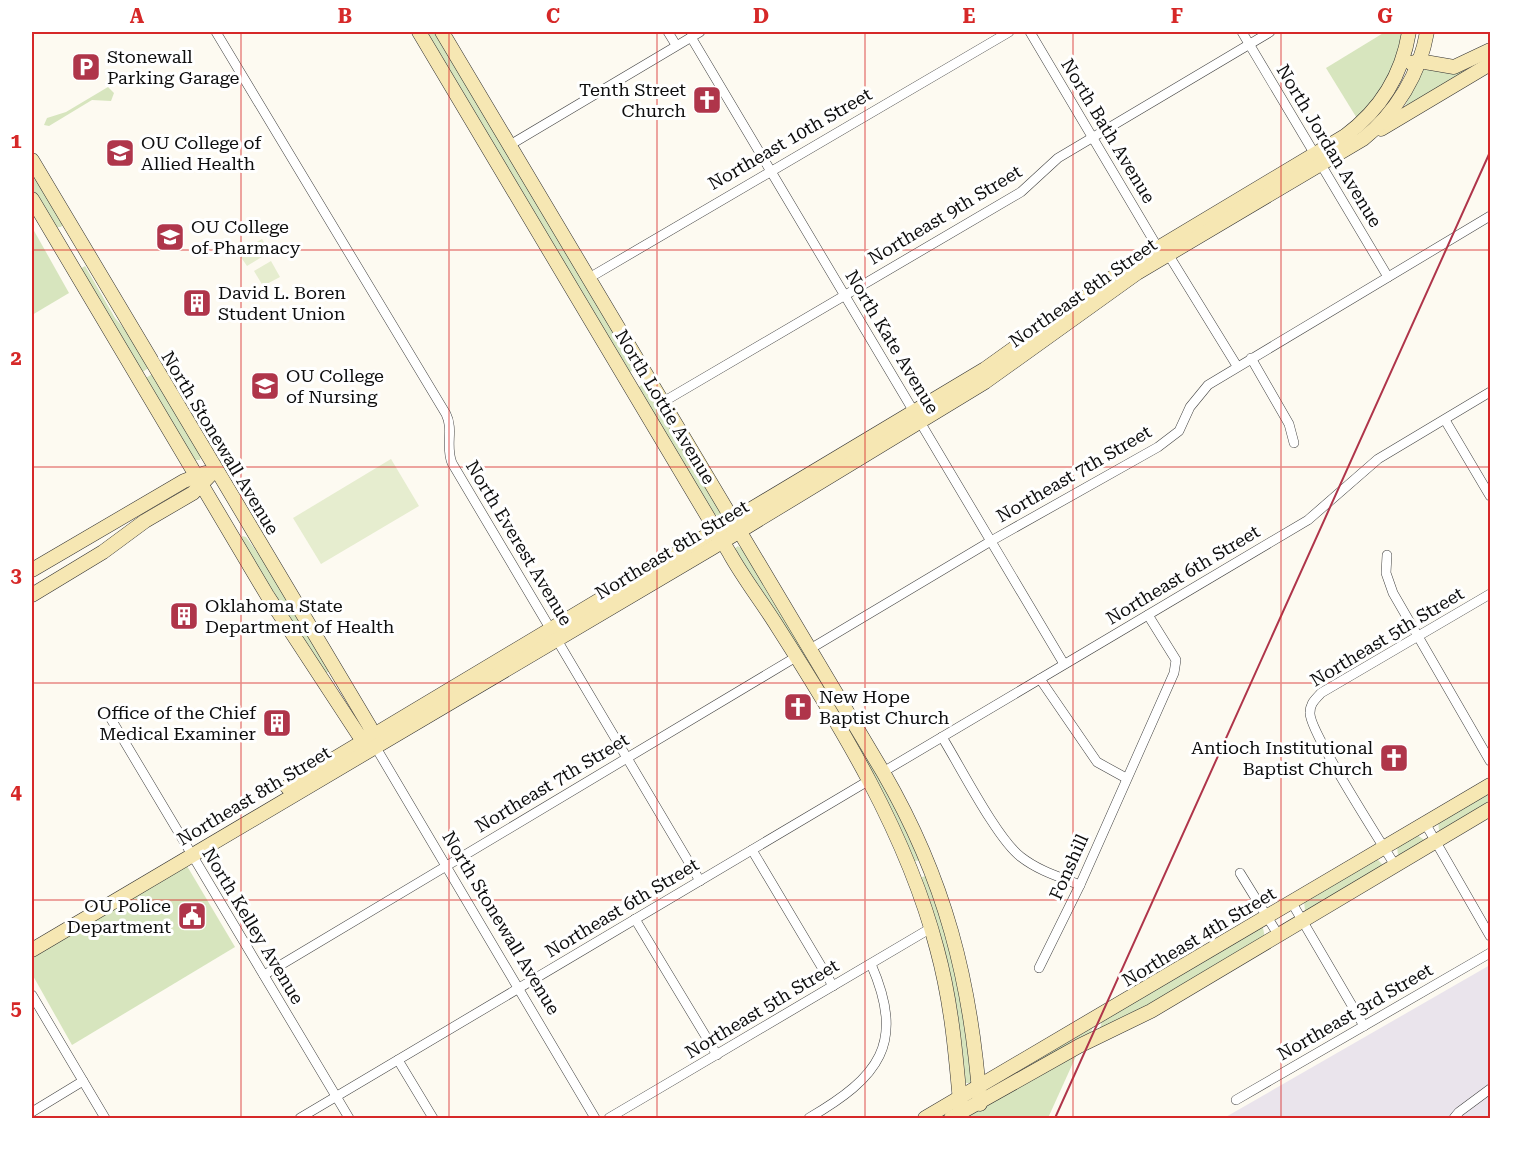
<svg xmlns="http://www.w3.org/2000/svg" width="1522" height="1150" viewBox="0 0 1522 1150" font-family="'Roboto Serif',serif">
<rect width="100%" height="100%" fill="#fdfaf1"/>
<polygon fill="#eae4ec" points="1490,965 1490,1118 1224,1118"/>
<g fill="#d7e5be">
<polygon points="422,32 438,32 635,368 630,372"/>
<path d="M1385 32H1404C1395 70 1382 90 1358 120L1326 68Z"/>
<polygon points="1427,69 1453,73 1463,71 1465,74 1404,108 1423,70"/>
<polygon points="108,87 114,93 111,101 92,100 49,126 44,125 47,118 66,112"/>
<polygon points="32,169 63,224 61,227 55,227 32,188"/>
<polygon points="33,229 69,293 32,315 32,231"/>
<polygon points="85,266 115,318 134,340 150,367 141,373 80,269"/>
<polygon points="154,373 201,455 200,460 195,460 144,379"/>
<polygon points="644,383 723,513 718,516 714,514 676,450 658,427 639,393 639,387"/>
<polygon points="242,536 246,537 276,578 330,671 326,673 321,671 241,540"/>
<polygon points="738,546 742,549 878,767 921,860 915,861 909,858 734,549"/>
<polygon points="1490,791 1490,805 1445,832 1439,830 1438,822"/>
<polygon points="1417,835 1426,841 1403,856 1398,855 1397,847"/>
<polygon points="1377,859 1384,866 1310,912 1305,910 1304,902"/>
<polygon points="187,866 235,947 72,1045 32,974 32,956"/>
<polygon points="928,875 948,921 974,1081 971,1083 966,1083 964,1079 956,1004 921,886 922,877"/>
<polygon points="1258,928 1263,928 1265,938 1156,1003 1099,1032 1102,1021"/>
<polygon points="1093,1027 1089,1036 990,1093 984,1092"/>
<polygon points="1077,1054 1048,1118 965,1118"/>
</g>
<g fill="#e6edcf">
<polygon points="262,239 270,252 247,266 238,253"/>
<polygon points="271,261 280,277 263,286 254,271"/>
<polygon points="391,459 419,506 321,564 293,518"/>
</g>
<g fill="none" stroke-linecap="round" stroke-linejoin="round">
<g stroke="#414141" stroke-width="10">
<g id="street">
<path d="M216 32 446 414C454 430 445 446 452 463L700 881"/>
<polyline points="668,32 676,45"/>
<polyline points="1030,32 1158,248 1168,254 1237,366"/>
<polyline points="1242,32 1388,277"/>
<polyline points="691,37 1064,664"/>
<polyline points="510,145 700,32"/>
<polyline points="589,278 1009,32"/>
<polyline points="1251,358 1289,424 1294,443"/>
<polyline points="663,402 1021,192 1058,158 1270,32"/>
<polyline points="1445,420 1490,496"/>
<polyline points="1387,555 1386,573 1393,593 1490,761"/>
<polyline points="810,649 991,541 1158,447 1179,431 1190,407 1208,385 1490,216"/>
<polyline points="1040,679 1097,762 1126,778"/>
<polyline points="111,719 349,1118"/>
<path d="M942 737C960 766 997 839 1021 857 1039 871 1060 877 1080 885"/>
<polyline points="375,746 595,1118"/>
<polyline points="883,772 1308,520 1378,459 1490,392"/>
<polyline points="1425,823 1490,936"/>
<polyline points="752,850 833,986"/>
<path d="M1396 867C1382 844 1309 731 1310 713 1310 703 1315 700 1321 693L1490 594"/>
<polyline points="1240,873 1279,936"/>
<polyline points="1292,903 1364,1026"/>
<polyline points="635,919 717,1055"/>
<polyline points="1039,968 1080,885 1174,673 1176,660 1148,615"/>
<polyline points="264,975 796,657"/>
<polyline points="32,995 105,1118"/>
<polyline points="398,1060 433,1118"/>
<polyline points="1236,1100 1490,953"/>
<polyline points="32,1112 83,1081"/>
<polyline points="300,1118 868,781"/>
<polyline points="609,1118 931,928"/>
<path d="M809 1118C879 1077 906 1044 871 964"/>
<polyline points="1454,1118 1459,1112 1490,1089"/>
</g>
</g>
<g stroke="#303030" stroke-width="15">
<g id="secondary">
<path d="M419 32C522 206 627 379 730 554 744 579 762 602 777 626 841 726 907 834 937 949 952 1004 956 1057 961 1113"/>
<path d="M442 32 883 772C945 879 971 981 980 1104"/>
<polyline points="1411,63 1419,61 1454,67 1490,50"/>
<polyline points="1381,129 1490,64"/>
<polyline points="32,160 370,727 375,744"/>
<polyline points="32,199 267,595 358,734 371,743"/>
<polyline points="32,570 184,481 205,473"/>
<polyline points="32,595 103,552 145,521 193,493 215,470"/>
<path d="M287 787 985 369 1133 263 1345 136C1380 110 1402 75 1409 32"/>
<path d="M32 950 712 548 985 382 1137 273 1363 139C1396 113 1420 73 1427 32"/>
<polyline points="925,1118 1490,785"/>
<polyline points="951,1118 1079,1046 1151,1011 1490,809"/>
</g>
</g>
<use href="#street" stroke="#fff" stroke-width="9"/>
<use href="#secondary" stroke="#f6e7b3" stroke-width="14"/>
<polyline stroke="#af354a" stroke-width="2" points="1055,1118 1490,152"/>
</g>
<path fill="none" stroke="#d62828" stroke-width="1.5" stroke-opacity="0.55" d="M241 32V1118M449 32V1118M657 32V1118M865 32V1118M1073 32V1118M1281 32V1118M32 250H1490M32 467H1490M32 683H1490M32 900H1490"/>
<defs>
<g id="parking-square" transform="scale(1.5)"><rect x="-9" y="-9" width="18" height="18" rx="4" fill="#af354a" stroke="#fff"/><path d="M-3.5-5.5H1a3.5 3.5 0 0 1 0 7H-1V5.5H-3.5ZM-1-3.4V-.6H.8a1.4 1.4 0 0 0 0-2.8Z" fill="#fff"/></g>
<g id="church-square" transform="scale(1.5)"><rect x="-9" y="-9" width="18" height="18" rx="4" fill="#af354a" stroke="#fff"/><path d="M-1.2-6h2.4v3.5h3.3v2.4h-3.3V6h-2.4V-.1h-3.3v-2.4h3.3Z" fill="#fff"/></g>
<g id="university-square" transform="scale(1.5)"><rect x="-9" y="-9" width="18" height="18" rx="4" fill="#af354a" stroke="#fff"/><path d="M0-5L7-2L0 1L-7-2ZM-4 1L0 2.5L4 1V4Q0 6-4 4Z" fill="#fff"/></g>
<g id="building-square" transform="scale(1.5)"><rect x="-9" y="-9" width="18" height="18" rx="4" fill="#af354a" stroke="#fff"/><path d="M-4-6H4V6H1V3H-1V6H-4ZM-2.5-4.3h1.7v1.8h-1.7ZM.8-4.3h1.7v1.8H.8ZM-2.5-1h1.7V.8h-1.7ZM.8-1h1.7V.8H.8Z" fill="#fff"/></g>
<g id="civic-square" transform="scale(1.5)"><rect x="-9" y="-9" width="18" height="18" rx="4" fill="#af354a" stroke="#fff"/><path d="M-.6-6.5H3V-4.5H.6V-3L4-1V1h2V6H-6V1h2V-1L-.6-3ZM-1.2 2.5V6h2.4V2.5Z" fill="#fff"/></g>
</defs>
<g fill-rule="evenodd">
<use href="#parking-square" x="86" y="67"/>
<use href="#church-square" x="707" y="100"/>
<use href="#university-square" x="120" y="153"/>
<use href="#university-square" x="170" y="237"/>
<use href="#building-square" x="197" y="303"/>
<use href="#university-square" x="265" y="386"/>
<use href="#building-square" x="184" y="616"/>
<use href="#church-square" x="798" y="707"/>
<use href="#building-square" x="277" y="723"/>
<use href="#church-square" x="1394" y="758"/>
<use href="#civic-square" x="192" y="916"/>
</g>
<g text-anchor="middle" stroke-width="6" stroke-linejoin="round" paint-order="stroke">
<g font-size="18" fill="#0e0e0e" stroke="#fff" text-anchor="start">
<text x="107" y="63">Stonewall<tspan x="107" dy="21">Parking Garage</tspan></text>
<text x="686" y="96" text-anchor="end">Tenth Street<tspan x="686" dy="21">Church</tspan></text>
<text x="141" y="149">OU College of<tspan x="141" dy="21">Allied Health</tspan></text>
<text x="191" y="233">OU College<tspan x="191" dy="21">of Pharmacy</tspan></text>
<text x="218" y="299">David L. Boren<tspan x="218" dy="21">Student Union</tspan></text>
<text x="286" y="382">OU College<tspan x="286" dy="21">of Nursing</tspan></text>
<text x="205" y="612">Oklahoma State<tspan x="205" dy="21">Department of Health</tspan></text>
<text x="819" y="703">New Hope<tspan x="819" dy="21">Baptist Church</tspan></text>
<text x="256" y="719" text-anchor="end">Office of the Chief<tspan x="256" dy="21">Medical Examiner</tspan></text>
<text x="1373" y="754" text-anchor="end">Antioch Institutional<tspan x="1373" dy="21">Baptist Church</tspan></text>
<text x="171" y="912" text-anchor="end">OU Police<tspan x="171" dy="21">Department</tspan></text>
</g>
<g font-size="18" fill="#0e0e0e" stroke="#fff">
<text transform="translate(1108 131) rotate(59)" y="6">North Bath Avenue</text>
<text transform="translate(790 139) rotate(-30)" y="6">Northeast 10th Street</text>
<text transform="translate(1329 146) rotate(59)" y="6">North Jordan Avenue</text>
<text transform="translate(945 215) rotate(-31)" y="6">Northeast 9th Street</text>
<text transform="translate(1083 293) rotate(-35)" y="6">Northeast 8th Street</text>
<text transform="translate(892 342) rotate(59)" y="6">North Kate Avenue</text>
<text transform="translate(665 407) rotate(59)" y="6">North Lottie Avenue</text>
<text transform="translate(220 443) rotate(59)" y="6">North Stonewall Avenue</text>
<text transform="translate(1074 474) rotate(-30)" y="6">Northeast 7th Street</text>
<text transform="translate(519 543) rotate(59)" y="6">North Everest Avenue</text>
<text transform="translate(672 550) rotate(-31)" y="6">Northeast 8th Street</text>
<text transform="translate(1183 575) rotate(-31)" y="6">Northeast 6th Street</text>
<text transform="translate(1387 637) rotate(-31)" y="6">Northeast 5th Street</text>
<text transform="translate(552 783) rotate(-31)" y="6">Northeast 7th Street</text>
<text transform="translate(254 796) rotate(-31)" y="6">Northeast 8th Street</text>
<text transform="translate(1069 867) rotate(-66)" y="6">Fonshill</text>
<text transform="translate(622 908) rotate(-31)" y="6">Northeast 6th Street</text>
<text transform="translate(501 923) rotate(59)" y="6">North Stonewall Avenue</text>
<text transform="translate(253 926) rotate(59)" y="6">North Kelley Avenue</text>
<text transform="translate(1199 937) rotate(-31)" y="6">Northeast 4th Street</text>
<text transform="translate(762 1009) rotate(-31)" y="6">Northeast 5th Street</text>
<text transform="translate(1355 1012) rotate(-30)" y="6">Northeast 3rd Street</text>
</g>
</g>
<rect width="1522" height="1150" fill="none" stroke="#ffffff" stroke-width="66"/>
<rect x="33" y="33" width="1456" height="1084" fill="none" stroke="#d62828" stroke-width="2"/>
<g font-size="20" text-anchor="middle" font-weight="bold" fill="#d62828">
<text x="137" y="23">A</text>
<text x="345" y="23">B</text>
<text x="553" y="23">C</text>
<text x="761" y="23">D</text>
<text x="969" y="23">E</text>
<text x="1177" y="23">F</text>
<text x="1385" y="23">G</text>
<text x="16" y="148">1</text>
<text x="16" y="365">2</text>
<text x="16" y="582">3</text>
<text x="16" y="799">4</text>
<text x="16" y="1015">5</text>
</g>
</svg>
